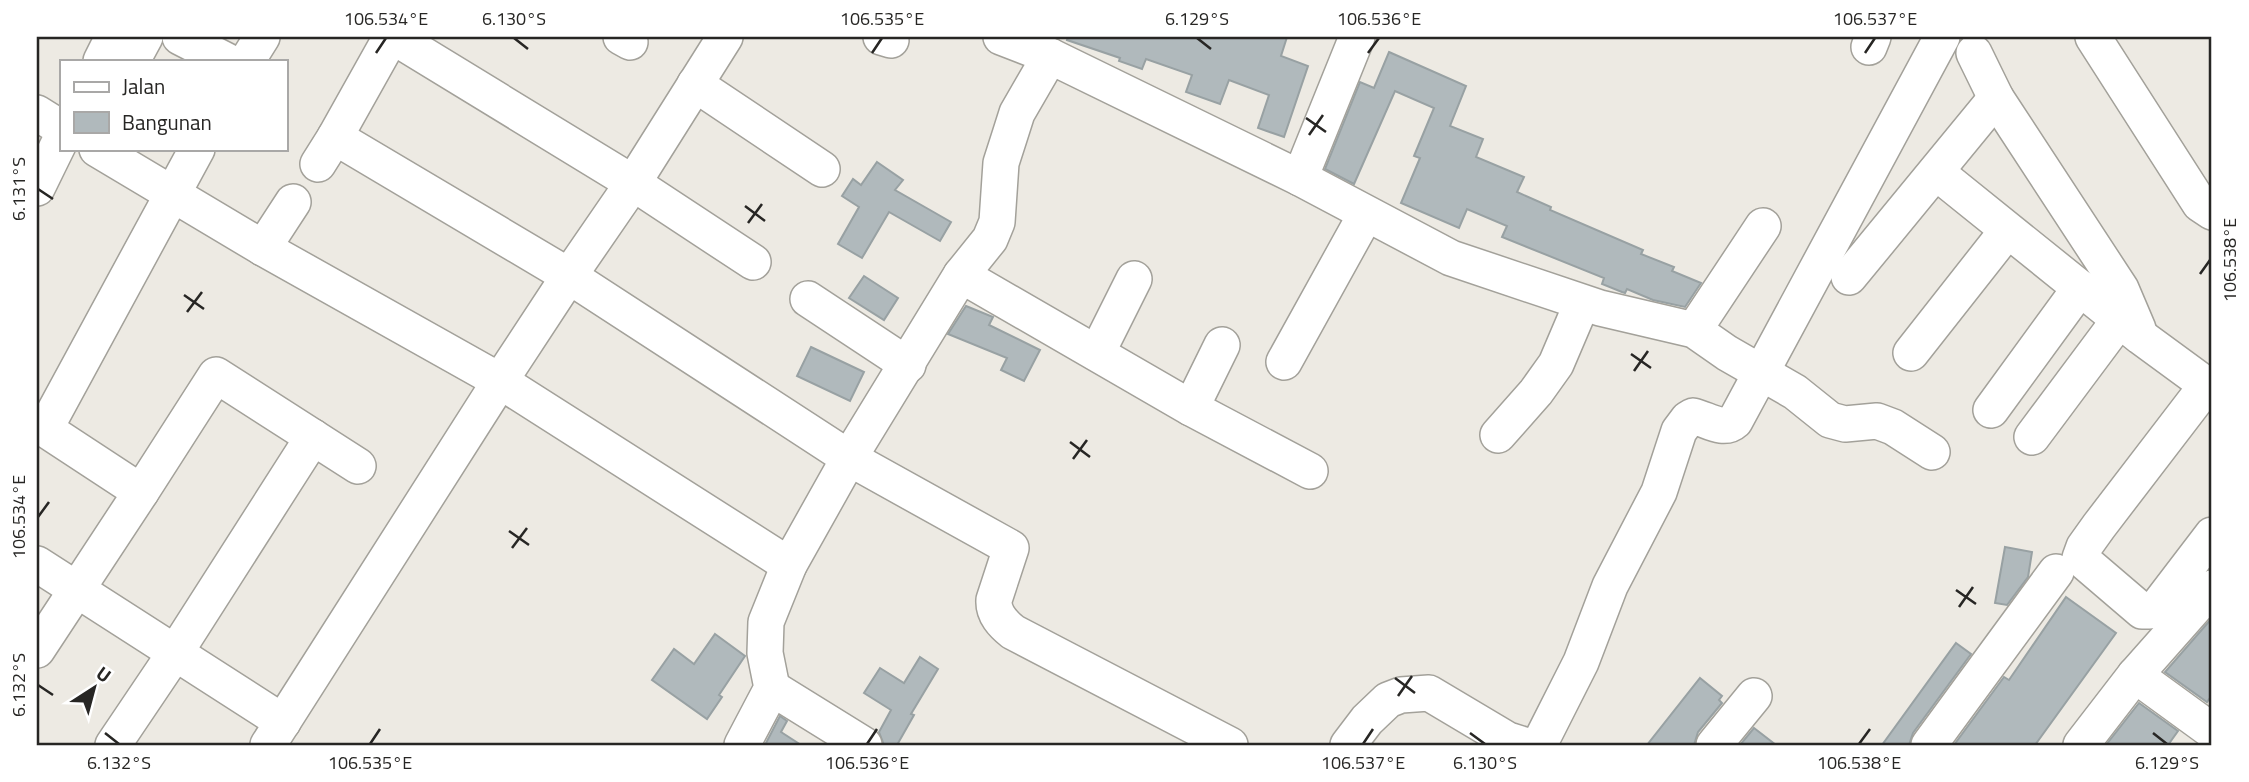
<svg xmlns="http://www.w3.org/2000/svg" width="2249" height="782" viewBox="0 0 2249 782" font-family="'Titillium Web',sans-serif">
<rect width="100%" height="100%" fill="#edeae3"/>
<g fill="#b0b9bc" stroke="#98a1a3" stroke-width="2">
<polygon points="1068,37 1287,37 1281,56 1308,66 1284,137 1258,128 1269,95 1229,80 1220,104 1186,92 1192,75 1146,59 1142,69 1119,61 1120,58 1067,40"/>
<polygon points="1389,52 1466,86 1450,126 1483,139 1476,157 1524,177 1517,192 1551,207 1550,210 1643,250 1641,254 1674,267 1672,271 1701,283 1685,307 1653,300 1627,289 1625,293 1622,292 1602,284 1604,278 1502,237 1507,226 1467,209 1459,228 1401,203 1420,158 1414,156 1434,108 1395,91 1354,184 1325,169 1360,82 1374,88"/>
<polygon points="877,162 903,180 895,190 951,222 940,241 889,212 862,258 838,244 859,207 842,196 853,179 861,185"/>
<polygon points="864,276 898,298 884,320 849,298"/>
<polygon points="966,306 993,317 989,325 1040,350 1024,381 1001,370 1007,358 948,334"/>
<polygon points="811,347 864,372 850,401 797,376"/>
<polygon points="2005,547 2032,552 2028,577 2007,605 1995,603"/>
<polygon points="2066,597 2116,633 2035,745 1954,745 2004,677 2009,680"/>
<polygon points="2212,618 2212,695 2207,702 2165,672"/>
<polygon points="715,634 745,656 719,695 722,697 707,719 652,680 674,649 694,664"/>
<polygon points="1956,643 1971,654 1913,733 1909,745 1882,745"/>
<polygon points="920,657 938,669 911,714 914,715 897,745 884,745 879,732 891,710 864,693 880,668 904,683"/>
<polygon points="1700,678 1722,696 1719,700 1722,703 1698,732 1694,745 1647,745"/>
<polygon points="2139,703 2178,731 2168,745 2106,745"/>
<polygon points="780,716 787,721 781,732 801,745 765,745"/>
<polygon points="1754,728 1776,745 1740,745"/>
</g>
<g fill="none" stroke-linecap="round" stroke-linejoin="round">
<g stroke="#a3a19a" stroke-width="38">
<g id="minor">
<polyline points="180,37 227,61"/>
<polyline points="394,37 633,183 753,262"/>
<polyline points="621,37 630,42"/>
<polyline points="881,37 891,40"/>
<polyline points="1001,37 1050,56 1300,178 1451,258 1600,308 1694,330 1727,353 1795,392 1830,420 1845,424 1877,421 1893,427 1932,452"/>
<polyline points="2093,37 2200,204 2212,212"/>
<polyline points="1869,47 1873,37"/>
<polyline points="1974,53 1996,98 2121,289 2138,329"/>
<polyline points="101,61 113,37"/>
<polyline points="132,61 145,37"/>
<polyline points="247,61 262,37"/>
<polyline points="695,84 822,169"/>
<polyline points="37,113 61,128"/>
<polyline points="335,137 391,37"/>
<polyline points="97,149 263,248 500,381 789,565"/>
<path d="M318 164 335 137 569 276 849 458 1011 548 994 600C993 614 1003 624 1013 632L1230 745"/>
<polyline points="1936,172 2141,337 2212,389"/>
<polyline points="1300,178 1357,37"/>
<polyline points="37,188 61,139"/>
<polyline points="263,248 293,202"/>
<polyline points="961,275 1191,408 1310,471"/>
<polyline points="1849,277 1996,98"/>
<polyline points="808,299 908,365"/>
<polyline points="1694,330 1763,226"/>
<polyline points="1097,353 1134,279"/>
<polyline points="1911,353 2007,231"/>
<polyline points="1284,362 1366,214"/>
<polyline points="2207,385 2099,526 2084,547 2080,558 2142,611 2150,611 2157,607 2212,535"/>
<polyline points="1191,408 1222,345"/>
<polyline points="1991,410 2080,288"/>
<polyline points="37,424 45,429 197,149"/>
<polyline points="1498,435 1536,392 1556,364 1582,303"/>
<polyline points="2032,437 2120,319"/>
<polyline points="141,492 216,375 358,466"/>
<polyline points="37,564 283,722"/>
<polyline points="37,650 141,492 45,429"/>
<polyline points="2135,675 2212,731"/>
<polyline points="772,688 864,745"/>
<polyline points="113,745 175,653 313,437"/>
<polyline points="268,745 500,381 569,276 633,183 725,37"/>
<polyline points="742,745 772,688 765,653 766,622 789,565 849,458 961,275 990,239 997,222 1001,163 1010,135 1017,113 1050,56"/>
<polyline points="1348,745 1367,720 1388,700 1401,695 1429,693 1508,740 1524,745"/>
<path d="M1539 745 1581 662 1610 586 1659 492 1679 431 1688 419 1693 416C1707 419 1723 432 1735 421L1942 37"/>
<polyline points="1714,745 1754,696"/>
<polyline points="1929,745 2056,572"/>
<polyline points="2081,745 2135,675 2212,588"/>
</g>
</g>
<use href="#minor" stroke="#fff" stroke-width="35"/>
</g>
<path fill="none" stroke="#272624" stroke-width="2.5" d="M514 38 528 49M1197 38 1211 49M376 53 386 38M872 53 882 38M1368 53 1379 38M1865 53 1875 38M1306 118 1326 132M1309 135 1323 115M38 189 53 199M745 206 765 221M748 223 762 204M2200 274 2210 260M184 295 204 309M187 312 202 292M1631 354 1651 368M1634 371 1648 351M1070 442 1090 457M1073 459 1087 440M38 517 49 502M509 531 529 545M512 548 527 528M1956 590 1976 604M1959 607 1973 587M1395 678 1415 693M38 685 53 695M1398 696 1412 676M105 733 119 744M1470 733 1485 744M2153 733 2167 744M370 744 380 729M867 744 877 729M1363 744 1373 729M1859 744 1870 729"/>
<rect width="2249" height="782" fill="none" stroke="#ffffff" stroke-width="77"/>
<rect x="60" y="60" width="228" height="91" fill="#ffffff" stroke="#a9a8a7" stroke-width="2"/>
<rect x="74" y="82" width="35" height="10" fill="#ffffff" stroke="#a9a8a7" stroke-width="2"/>
<text x="122" y="94" font-size="21" fill="#272624">Jalan</text>
<rect x="74" y="112" width="35" height="21" fill="#b0b9bc" stroke="#a9a8a7" stroke-width="2"/>
<text x="122" y="130" font-size="21" fill="#272624">Bangunan</text>
<g transform="translate(94 688) rotate(36)" stroke="#ffffff" stroke-width="5" paint-order="stroke">
<path d="M0-5L12 26L0 18L-12 26Z" fill="#272624"/>
<text y="-10" font-size="19" font-weight="bold" text-anchor="middle" fill="#272624">U</text>
</g>
<rect x="38" y="38" width="2172" height="706" fill="none" stroke="#272624" stroke-width="2.5"/>
<g font-size="18" text-anchor="middle" fill="#272624">
<text x="386" y="25">106.534°E</text>
<text x="514" y="25">6.130°S</text>
<text x="882" y="25">106.535°E</text>
<text x="1197" y="25">6.129°S</text>
<text x="1379" y="25">106.536°E</text>
<text x="1875" y="25">106.537°E</text>
<text transform="translate(19 189) rotate(-90)" y="6">6.131°S</text>
<text transform="translate(2230 260) rotate(-90)" y="6">106.538°E</text>
<text transform="translate(19 517) rotate(-90)" y="6">106.534°E</text>
<text transform="translate(19 685) rotate(-90)" y="6">6.132°S</text>
<text x="119" y="769">6.132°S</text>
<text x="370" y="769">106.535°E</text>
<text x="867" y="769">106.536°E</text>
<text x="1363" y="769">106.537°E</text>
<text x="1485" y="769">6.130°S</text>
<text x="1859" y="769">106.538°E</text>
<text x="2167" y="769">6.129°S</text>
</g>
</svg>
